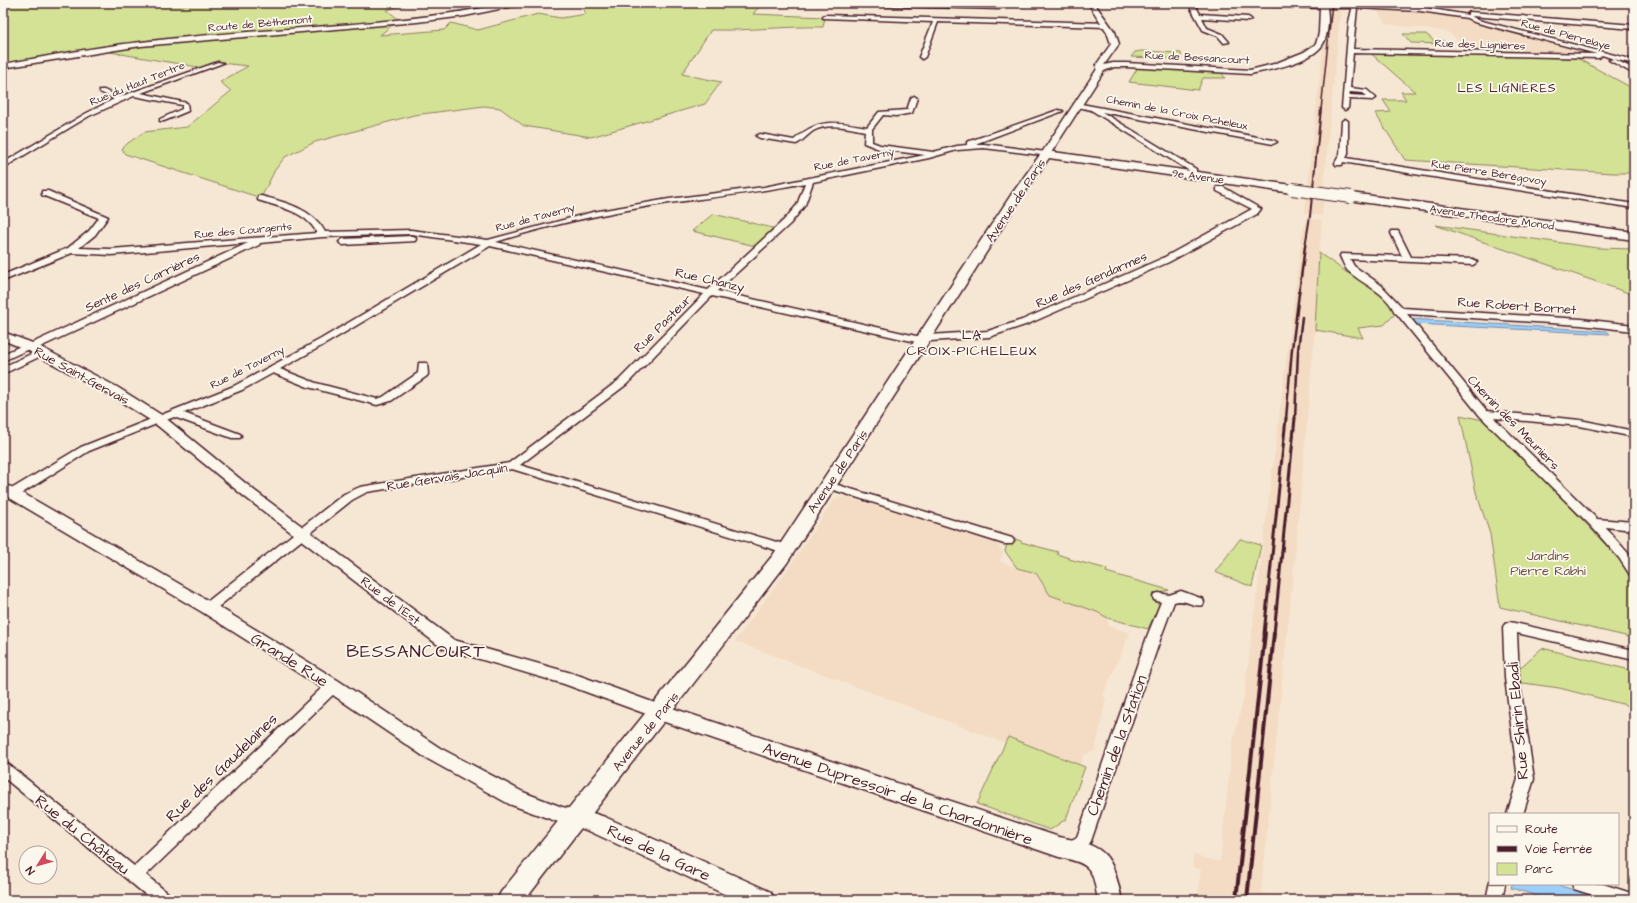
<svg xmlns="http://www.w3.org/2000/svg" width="1637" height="903" viewBox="0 0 1637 903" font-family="'Architects Daughter',sans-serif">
<rect width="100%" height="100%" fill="#f6e7d4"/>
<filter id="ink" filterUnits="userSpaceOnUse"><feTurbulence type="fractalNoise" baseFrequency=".025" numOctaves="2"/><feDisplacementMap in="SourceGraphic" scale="8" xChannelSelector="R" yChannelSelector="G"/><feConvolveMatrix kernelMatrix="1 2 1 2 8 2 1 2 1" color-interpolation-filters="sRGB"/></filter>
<g filter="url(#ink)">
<g fill="#f3dcc3">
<polygon points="1328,7 1341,8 1324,180 1325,191 1307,188"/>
<polygon points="1375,9 1399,11 1402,9 1409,10 1444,14 1581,49 1587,51 1587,55 1472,52 1448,32 1387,24"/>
<polygon points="1306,195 1324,198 1322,216 1305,213"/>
<polygon points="1307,218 1322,220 1319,253 1315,330 1295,557 1261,892 1274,896 1274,900 1197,900 1201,870 1192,867 1194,855 1220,862 1232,746 1244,696 1302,234"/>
<polygon points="843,496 997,543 1003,553 999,561 1017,568 1036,572 1050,595 1097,612 1108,618 1109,626 1130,633 1103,695 1106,699 1095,751 1084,755 1080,765 1008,737 1005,743 735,641 788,569 834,499"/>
</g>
<g fill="#d3e295" stroke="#8e8060">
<path d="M3 3H412L387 10 402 22 391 26 380 35 444 30 451 23 478 30 538 14 561 18 586 14 581 4 584 3H762L753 14 825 17 823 27C785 26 748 31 711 30L682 74 721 82 705 104 591 137 524 126 500 108 484 106 414 115 315 142 285 157 275 170 261 198 125 154 122 149 128 143 144 132 187 127 231 91 220 82 248 66 220 63 203 68 98 50 3 66Z"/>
<polygon points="1403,34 1426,34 1434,41 1444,41 1445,44 1411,43"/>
<polygon points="1141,51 1181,53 1181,59 1131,57 1135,52"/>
<polygon points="1368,51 1573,56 1634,89 1634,173 1613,173 1405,160 1375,113 1391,112 1383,100 1406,100 1401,92 1415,92"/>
<polygon points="1138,67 1222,73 1225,78 1203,78 1198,90 1129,82"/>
<polygon points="713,214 773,228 755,246 692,231"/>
<polygon points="1435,225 1597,248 1634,249 1634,295"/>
<polygon points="1319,253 1346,272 1378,287 1398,311 1384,325 1358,328 1363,338 1315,330"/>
<polygon points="1460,415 1483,420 1575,512 1620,560 1634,581 1634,638 1500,607 1490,534 1476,492"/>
<polygon points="1009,537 1021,541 1021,542 1058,552 1057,554 1069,558 1069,559 1107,569 1106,572 1169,590 1158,594 1154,601 1159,605 1148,629 1108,618 1097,612 1050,595 1036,573 1017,568 1005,551"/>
<polygon points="1240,539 1261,545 1252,587 1215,572"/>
<polygon points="1542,648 1634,671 1634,707 1559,688 1516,682 1513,674"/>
<polygon points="1008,737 1085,767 1066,819 1050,830 977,804"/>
</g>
<g fill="#9acff9" stroke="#7a89a7">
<polygon points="1411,319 1607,331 1610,334 1415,324"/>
<polygon points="1512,884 1555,884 1606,900 1551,900 1511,888"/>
</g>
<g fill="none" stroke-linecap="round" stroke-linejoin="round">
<g stroke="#4a1f2b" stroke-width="3">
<g id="minor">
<polygon points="853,3 999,5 1002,7 999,9 856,5"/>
<polygon points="1188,3 1194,3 1200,14 1248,17 1251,19 1248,21 1202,18 1207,28 1222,34 1229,42 1224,43 1218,36 1203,30"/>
<polygon points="1236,3 1323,4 1326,6 1323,8 1239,5"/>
<path d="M1353 5 1420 7 1468 15V13L1470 12 1634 25V29L1471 16 1478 20 1634 60V64L1614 59 1634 69V74L1609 60 1614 59 1602 55 1599 58 1353 53 1350 88 1367 90 1376 98 1373 100 1349 99 1348 108 1345 110 1342 108 1349 22ZM1357 8 1420 11 1467 18 1474 22 1597 54 1353 49ZM1350 92 1363 93 1367 96 1349 95Z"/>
<polygon points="825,15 1106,23 1109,25 1106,27 938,22 925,57 922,59 919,57 933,22 823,18 823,16"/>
<polygon points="218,62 223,63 141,93 187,103 188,111 164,121 160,121 160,119 182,109 182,105 134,96 89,116 3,168 3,163 85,114 114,99 100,92 100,90 104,90 119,97"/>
<path d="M914 96 917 98 912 113 896 116 883 115 872 129V142L880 145 933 152 957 146 967 145V142L1058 110 1063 111 975 144H984L1046 152 1050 154 1049 156 984 148 957 150 929 158 813 182 805 205 790 224 717 291 916 336 988 331 1022 320 1163 258 1252 209 1217 191V187H1223L1261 209 1257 214 1169 262 1028 324 989 337 916 342 712 296 627 384 520 465 790 546 792 549 790 552H782L512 469 367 492 352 500 213 611 208 612 203 611 202 608 203 605 344 494 360 487 509 463 619 380 704 294 490 246 327 343 280 369 316 383 377 399 383 397 418 373 419 363H427L428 374 427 376 391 401 377 405 308 387 273 373 242 390 184 413 240 434 241 436 240 438H232L174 417 89 451 16 497H8L6 494 8 491 81 447 234 386 321 339 481 244 411 234 322 237 260 243 259 245 38 348 41 350 39 357 3 374V367L31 354V350L29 349 3 361V354L25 344H30L248 243 111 255 72 253 3 281V275L68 248 89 231 99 218 42 195V191H48L108 217 95 235 79 248 111 249 317 233C306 211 279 207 258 200V196H261C285 202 313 209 325 232L411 230 488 240 593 212 669 199 764 187 925 155 879 149 864 143 865 131C849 128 829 122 813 131 807 135 802 142 796 144L760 138 756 136 760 134 794 140C818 117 838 122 867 127L879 112 907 110 911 98ZM805 183 797 205 784 220 708 290 496 242C551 224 612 212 669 203 714 197 760 192 805 183Z"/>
<polygon points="1076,103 1273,140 1277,142 1273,144 1102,112 1196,169 1196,173 1193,173 1091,110 1074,106 1074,104"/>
<polygon points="1345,119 1348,121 1348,154 1346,158 1634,204 1634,208 1414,174 1343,162 1342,165 1336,165 1335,163 1340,154 1342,121"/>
<path d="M1392 231H1398L1411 257 1473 259 1477 262 1473 265 1350 259 1354 266 1381 285 1403 308 1581 319 1634 325V331L1581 325 1407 314 1487 411 1580 420 1634 431V437L1580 426 1494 418 1597 519 1634 522V530L1605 527 1627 552 1634 562V576L1630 575 1619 558 1590 525 1480 416 1397 314 1395 313C1387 292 1361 284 1347 270 1344 266 1342 260 1340 256L1341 254 1402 256 1391 233Z"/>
<polygon points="412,236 415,237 416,239 415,241 343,245 339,242 343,239"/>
<polygon points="828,482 1012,538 1014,541 1012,544 1004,544 824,487 822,485 824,483"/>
<path d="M1181 591 1203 599 1204 602 1203 605C1191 608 1187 598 1174 602L1162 634 1091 841C1086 850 1074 857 1064 854L1062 849 1064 844 1077 837 1148 634 1161 602 1154 600 1153 597 1154 594 1159 593 1169 595Z"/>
<polygon points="1510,622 1634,650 1634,660 1517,633 1519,678 1534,779 1523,814 1507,814 1518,779 1505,678 1503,627 1505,624"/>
<polygon points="333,681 338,682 340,686 338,690 146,875 170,895 172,900 152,900 3,777 3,762 8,764 134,866 328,682"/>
<polygon points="1490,881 1490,884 1505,884 1502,900 1486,900"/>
<polygon points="1572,884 1603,884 1634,894 1634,900 1608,900 1574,889"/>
</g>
</g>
<g stroke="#4a1f2b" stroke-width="3">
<g id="tertiary">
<path d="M509 3H522L519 5 465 16 417 22 141 46 3 68V64C49 56 95 47 141 42 263 27 388 28 509 3Z"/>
<path d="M1088 3H1094L1115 32 1119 44 1104 65 1113 63H1126L1250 70 1274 64 1304 52 1316 44 1319 33 1320 7 1314 3 1355 4 1358 6 1355 8H1327C1329 18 1328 36 1323 44 1313 62 1269 70 1250 74L1126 67H1114L1104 71 1049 156H1043L1041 154 1097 69 1096 65 1111 44 1107 32Z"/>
<polygon points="3,332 35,344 117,387 163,416 255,491 454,640 575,674 666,707 669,712 666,717 660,719 564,684 442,648 245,497 153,422 107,393 27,350 3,340"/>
<polygon points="7,486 12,487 214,604 339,681 440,748 523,792 562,807 584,811 587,817 584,823 577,825 561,823 509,804 426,758 327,691 202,612 3,494 3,487"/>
</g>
</g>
<g stroke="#4a1f2b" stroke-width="3">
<g id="secondary">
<path d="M660 704 1059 837C1107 846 1112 854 1122 900H1098C1092 869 1093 864 1059 857L653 718 650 712 653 706Z"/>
<polygon points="577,808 605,817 771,892 774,900 737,900 589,831 569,824 566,817 569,810"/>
</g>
</g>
<g stroke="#4a1f2b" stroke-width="3">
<g id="primary">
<polygon points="1046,151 1292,185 1296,186 1298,189 1296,192 1292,193 1049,158 1023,195 787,563 525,900 497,900 501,892 773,555 1011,195 1042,152"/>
<polygon points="1351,193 1634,232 1634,240 1347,200 1345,197 1347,194"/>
</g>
</g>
<use href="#minor" fill="#fbf7ec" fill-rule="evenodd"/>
<use href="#tertiary" fill="#fbf7ec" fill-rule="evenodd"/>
<use href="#secondary" fill="#fbf7ec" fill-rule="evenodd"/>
<use href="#primary" fill="#fbf7ec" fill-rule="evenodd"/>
<polyline stroke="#4a1f2b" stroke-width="1.5" points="1321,110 1332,3"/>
<polyline stroke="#4a1f2b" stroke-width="2" points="1305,247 1310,216 1321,109"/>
<g stroke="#4a1f2b" stroke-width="2.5">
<polyline points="1286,419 1292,349 1305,246"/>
<polyline points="1295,419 1298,351 1302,317"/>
</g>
<g stroke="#4a1f2b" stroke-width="3">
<polyline points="1264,634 1286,418"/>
<polyline points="1274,634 1295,418"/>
</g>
<g stroke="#4a1f2b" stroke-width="4">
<polyline points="1236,900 1265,633"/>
<polyline points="1247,900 1274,633"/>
</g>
<g stroke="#4a1f2b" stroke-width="14" stroke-linecap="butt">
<polyline id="primary-bridge" points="1292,189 1351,197"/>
</g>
<use href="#primary-bridge" stroke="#fbf7ec" stroke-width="12"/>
</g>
</g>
<g text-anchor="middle" stroke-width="3.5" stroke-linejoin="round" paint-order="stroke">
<g font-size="11" fill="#4a1f2b" stroke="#fbf7ec">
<text transform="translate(260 23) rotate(-5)" y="4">Route de Béthemont</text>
<text transform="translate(1566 34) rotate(15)" y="4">Rue de Pierrelaye</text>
<text transform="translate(1480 44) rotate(2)" y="4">Rue des Lignières</text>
<text transform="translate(1197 57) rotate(3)" y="4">Rue de Bessancourt</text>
<text transform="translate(137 83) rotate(-22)" y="4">Rue du Haut Tertre</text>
<text transform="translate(1177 112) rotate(11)" y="4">Chemin de la Croix Picheleux</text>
<text transform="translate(854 159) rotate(-11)" y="4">Rue de Taverny</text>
<text transform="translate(1489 172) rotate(9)" y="4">Rue Pierre Bérégovoy</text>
<text transform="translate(1198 176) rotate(8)" y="4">9e Avenue</text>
<text transform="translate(535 217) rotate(-15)" y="4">Rue de Taverny</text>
<text transform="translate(1492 217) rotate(8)" y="4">Avenue Théodore Monod</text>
<text transform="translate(243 230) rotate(-5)" y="4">Rue des Courgents</text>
<text transform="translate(247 367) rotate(-27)" y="4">Rue de Taverny</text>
</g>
<g font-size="12" letter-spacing="1" fill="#4a1f2b" stroke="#fbf7ec">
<text x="1507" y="92">LES LIGNIÈRES</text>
</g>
<g font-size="13" fill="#4a1f2b" stroke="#fbf7ec">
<text transform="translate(1015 200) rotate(-56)" y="5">Avenue de Paris</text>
<text transform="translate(710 279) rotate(13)" y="5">Rue Chanzy</text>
<text transform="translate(1091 279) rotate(-24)" y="5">Rue des Gendarmes</text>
<text transform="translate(142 281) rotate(-25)" y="5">Sente des Carrières</text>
<text transform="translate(1517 305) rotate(4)" y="5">Rue Robert Bornet</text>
<text transform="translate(662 323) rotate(-45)" y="5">Rue Pasteur</text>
<text transform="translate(82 375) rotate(29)" y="5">Rue Saint-Gervais</text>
<text transform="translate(1514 422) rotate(46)" y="5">Chemin des Meuniers</text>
<text transform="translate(837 471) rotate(-56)" y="5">Avenue de Paris</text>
<text transform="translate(447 476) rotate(-9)" y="5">Rue Gervais Jacquin</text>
<text transform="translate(391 600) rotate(37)" y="5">Rue de l'Est</text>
<text transform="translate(645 731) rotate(-51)" y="5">Avenue de Paris</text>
</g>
<g font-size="13" fill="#6c5046" stroke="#fbf7ec">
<text x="1548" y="560">Jardins<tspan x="1548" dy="15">Pierre Rabhi</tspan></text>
</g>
<g font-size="14" letter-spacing="1" fill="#4a1f2b" stroke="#fbf7ec">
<text x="972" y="339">LA<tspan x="972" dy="16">CROIX-PICHELEUX</tspan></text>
</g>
<g font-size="16" fill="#4a1f2b" stroke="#fbf7ec">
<text transform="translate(290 659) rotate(32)" y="6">Grande Rue</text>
<text transform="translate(1517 721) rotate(-95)" y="6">Rue Shirin Ebadi</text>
<text transform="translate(1116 745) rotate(-70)" y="6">Chemin de la Station</text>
<text transform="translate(221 767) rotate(-44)" y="6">Rue des Gaudelaines</text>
<text transform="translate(898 793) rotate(19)" y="6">Avenue Dupressoir de la Chardonnière</text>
<text transform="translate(83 834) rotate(39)" y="6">Rue du Château</text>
<text transform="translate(659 852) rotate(25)" y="6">Rue de la Gare</text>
</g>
<g font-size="18" letter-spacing="1" fill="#4a1f2b" stroke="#fbf7ec">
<text x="416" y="657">BESSANCOURT</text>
</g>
</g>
<rect width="1637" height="903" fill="none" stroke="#fbf7ec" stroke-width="16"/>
<rect x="8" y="8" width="1621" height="887" fill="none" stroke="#4a1f2b" stroke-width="1.5" filter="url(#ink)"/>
<rect x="1489" y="813" width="130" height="72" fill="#fbf7ec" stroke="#b4a19f"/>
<rect x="1497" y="826" width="20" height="6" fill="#fbf7ec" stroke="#b4a19f"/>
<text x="1525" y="833" font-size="12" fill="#4a1f2b">Route</text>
<rect x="1497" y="846" width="20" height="6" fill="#4a1f2b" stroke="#b4a19f"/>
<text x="1525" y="853" font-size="12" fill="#4a1f2b">Voie ferrée</text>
<rect x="1497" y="863" width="20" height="12" fill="#d3e295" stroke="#b4a19f"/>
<text x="1525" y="873" font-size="12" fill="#4a1f2b">Parc</text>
<g transform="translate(38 865) rotate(233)"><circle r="19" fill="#fbf7ec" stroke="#b4a19f"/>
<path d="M0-3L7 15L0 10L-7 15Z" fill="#d1495b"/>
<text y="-6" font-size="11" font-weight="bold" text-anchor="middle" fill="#4a1f2b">N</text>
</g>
</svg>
